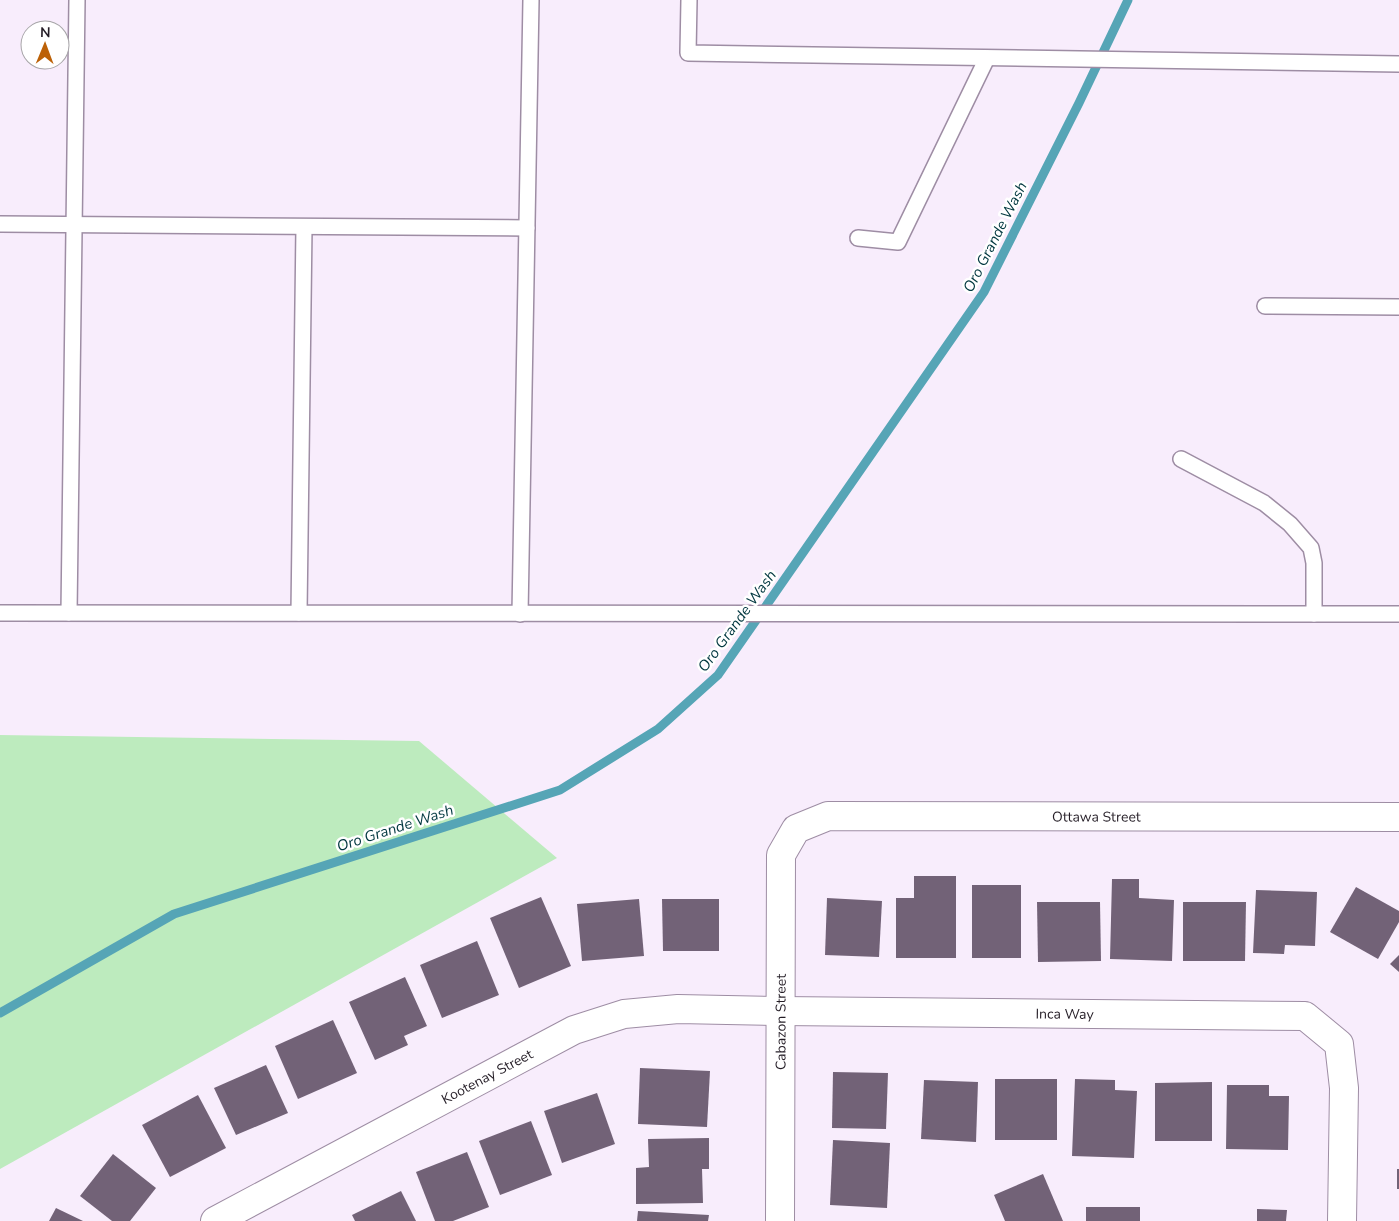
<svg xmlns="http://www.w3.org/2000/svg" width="1399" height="1221" viewBox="0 0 1399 1221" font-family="'Nunito Sans',sans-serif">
<rect width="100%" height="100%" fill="#f8edfc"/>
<polygon fill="#bdebbe" points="0,735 419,741 557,858 0,1169"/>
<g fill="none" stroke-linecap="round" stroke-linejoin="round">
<polyline stroke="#56a5b6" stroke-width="9" points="0,1013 174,914 560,790 658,729 718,675 984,292 1079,103 1128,0"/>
</g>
<g fill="#726277">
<polygon points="914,876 956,876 956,958 896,958 896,898 914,898"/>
<polygon points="1112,879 1139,879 1139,898 1174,900 1172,961 1110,959"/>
<rect x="972" y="885" width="49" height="73"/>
<polygon points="1356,887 1399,911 1399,922 1378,959 1330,932"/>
<polygon points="1256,890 1317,892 1315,946 1285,945 1284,954 1253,953"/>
<polygon points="541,897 571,966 519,988 490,918"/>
<polygon points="827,898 882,901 879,957 825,955"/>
<polygon points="639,899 644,956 582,961 577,904"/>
<polygon points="662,899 719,899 719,951 663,951"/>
<polygon points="1037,902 1100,902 1101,961 1038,962"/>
<polygon points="1183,902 1246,902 1245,961 1183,961"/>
<polygon points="477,941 499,995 442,1018 420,965"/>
<polygon points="1399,955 1399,972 1390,964"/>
<polygon points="405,977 427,1026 404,1036 408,1045 375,1060 349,1002"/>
<polygon points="333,1020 357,1073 298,1099 275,1046"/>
<polygon points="266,1065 288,1113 236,1135 214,1088"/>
<polygon points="640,1068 710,1071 707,1127 638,1124"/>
<polygon points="833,1072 888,1073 886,1129 832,1128"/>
<rect x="995" y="1079" width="62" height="61"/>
<polygon points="1075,1079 1115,1080 1115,1090 1137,1091 1134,1158 1072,1156"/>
<polygon points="924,1080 978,1082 976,1142 921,1139"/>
<polygon points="1212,1082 1212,1141 1155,1141 1155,1083"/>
<polygon points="1227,1085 1269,1085 1269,1096 1289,1096 1288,1150 1226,1149"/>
<polygon points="597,1093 615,1144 562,1163 544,1111"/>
<polygon points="198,1095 226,1148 170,1177 142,1125"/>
<polygon points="531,1121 552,1175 500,1195 479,1141"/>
<polygon points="709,1138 709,1169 702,1169 703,1203 636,1204 636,1168 649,1167 648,1139"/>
<polygon points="833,1140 890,1143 887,1208 830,1205"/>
<polygon points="467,1152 489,1207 453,1221 435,1221 416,1172"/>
<polygon points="113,1154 156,1188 130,1221 112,1221 80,1196"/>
<rect x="1397" y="1169" width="2" height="20"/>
<polygon points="1043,1174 1063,1221 1005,1221 994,1195"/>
<polygon points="401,1191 416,1221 355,1221 352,1215"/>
<rect x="1086" y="1207" width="54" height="14"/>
<polygon points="56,1208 83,1221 49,1221"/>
<polygon points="1257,1209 1287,1210 1286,1221 1257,1221"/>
<polygon points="638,1211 709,1215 708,1221 637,1221"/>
</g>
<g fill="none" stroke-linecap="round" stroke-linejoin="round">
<g stroke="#9e8da4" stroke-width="18">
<g id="lane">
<polyline points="689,0 688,53 1399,64"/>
<polyline points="0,224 527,228"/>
<polyline points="858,238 898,242 987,58"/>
<polyline points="1265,306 1399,307"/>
<polyline points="1181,459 1264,503 1290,524 1311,548 1314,563 1314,614"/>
<polyline points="0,613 1399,614"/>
<polyline points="69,613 77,0"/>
<polyline points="299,613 304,227"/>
<polyline points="520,614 531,0"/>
</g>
</g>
<g stroke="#9e8da4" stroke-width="30">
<g id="street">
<path id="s1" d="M215 1221 574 1030 624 1014 678 1009 780 1011 1305 1016 1339 1044 1344 1088 1342 1221"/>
<path id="s2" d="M780 1221 781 855 796 829 828 816 1399 817"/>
</g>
</g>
<use href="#lane" stroke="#fff" stroke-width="15"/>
<use href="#street" stroke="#fff" stroke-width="28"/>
</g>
<g text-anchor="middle" stroke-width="5" stroke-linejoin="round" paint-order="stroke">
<g font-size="14" fill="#241d26" stroke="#fff">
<text dy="5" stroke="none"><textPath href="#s2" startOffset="699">Ottawa Street</textPath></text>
<text dy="5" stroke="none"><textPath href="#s1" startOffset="900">Inca Way</textPath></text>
<text dy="5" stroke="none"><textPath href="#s2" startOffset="199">Cabazon Street</textPath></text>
<text dy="5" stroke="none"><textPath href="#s1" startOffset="308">Kootenay Street</textPath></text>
</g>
<g font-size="15" font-style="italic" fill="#00373f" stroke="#fff">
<text transform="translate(995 237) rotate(-63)" y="5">Oro Grande Wash</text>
<text transform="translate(737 621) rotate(-54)" y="5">Oro Grande Wash</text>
<text transform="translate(395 828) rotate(-18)" y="5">Oro Grande Wash</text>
</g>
</g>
<g transform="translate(45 45) rotate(1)"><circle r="24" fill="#ffffff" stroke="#a7a5a8"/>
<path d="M0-4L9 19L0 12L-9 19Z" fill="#bc6107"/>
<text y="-8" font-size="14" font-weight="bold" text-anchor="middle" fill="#241d26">N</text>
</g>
</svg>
